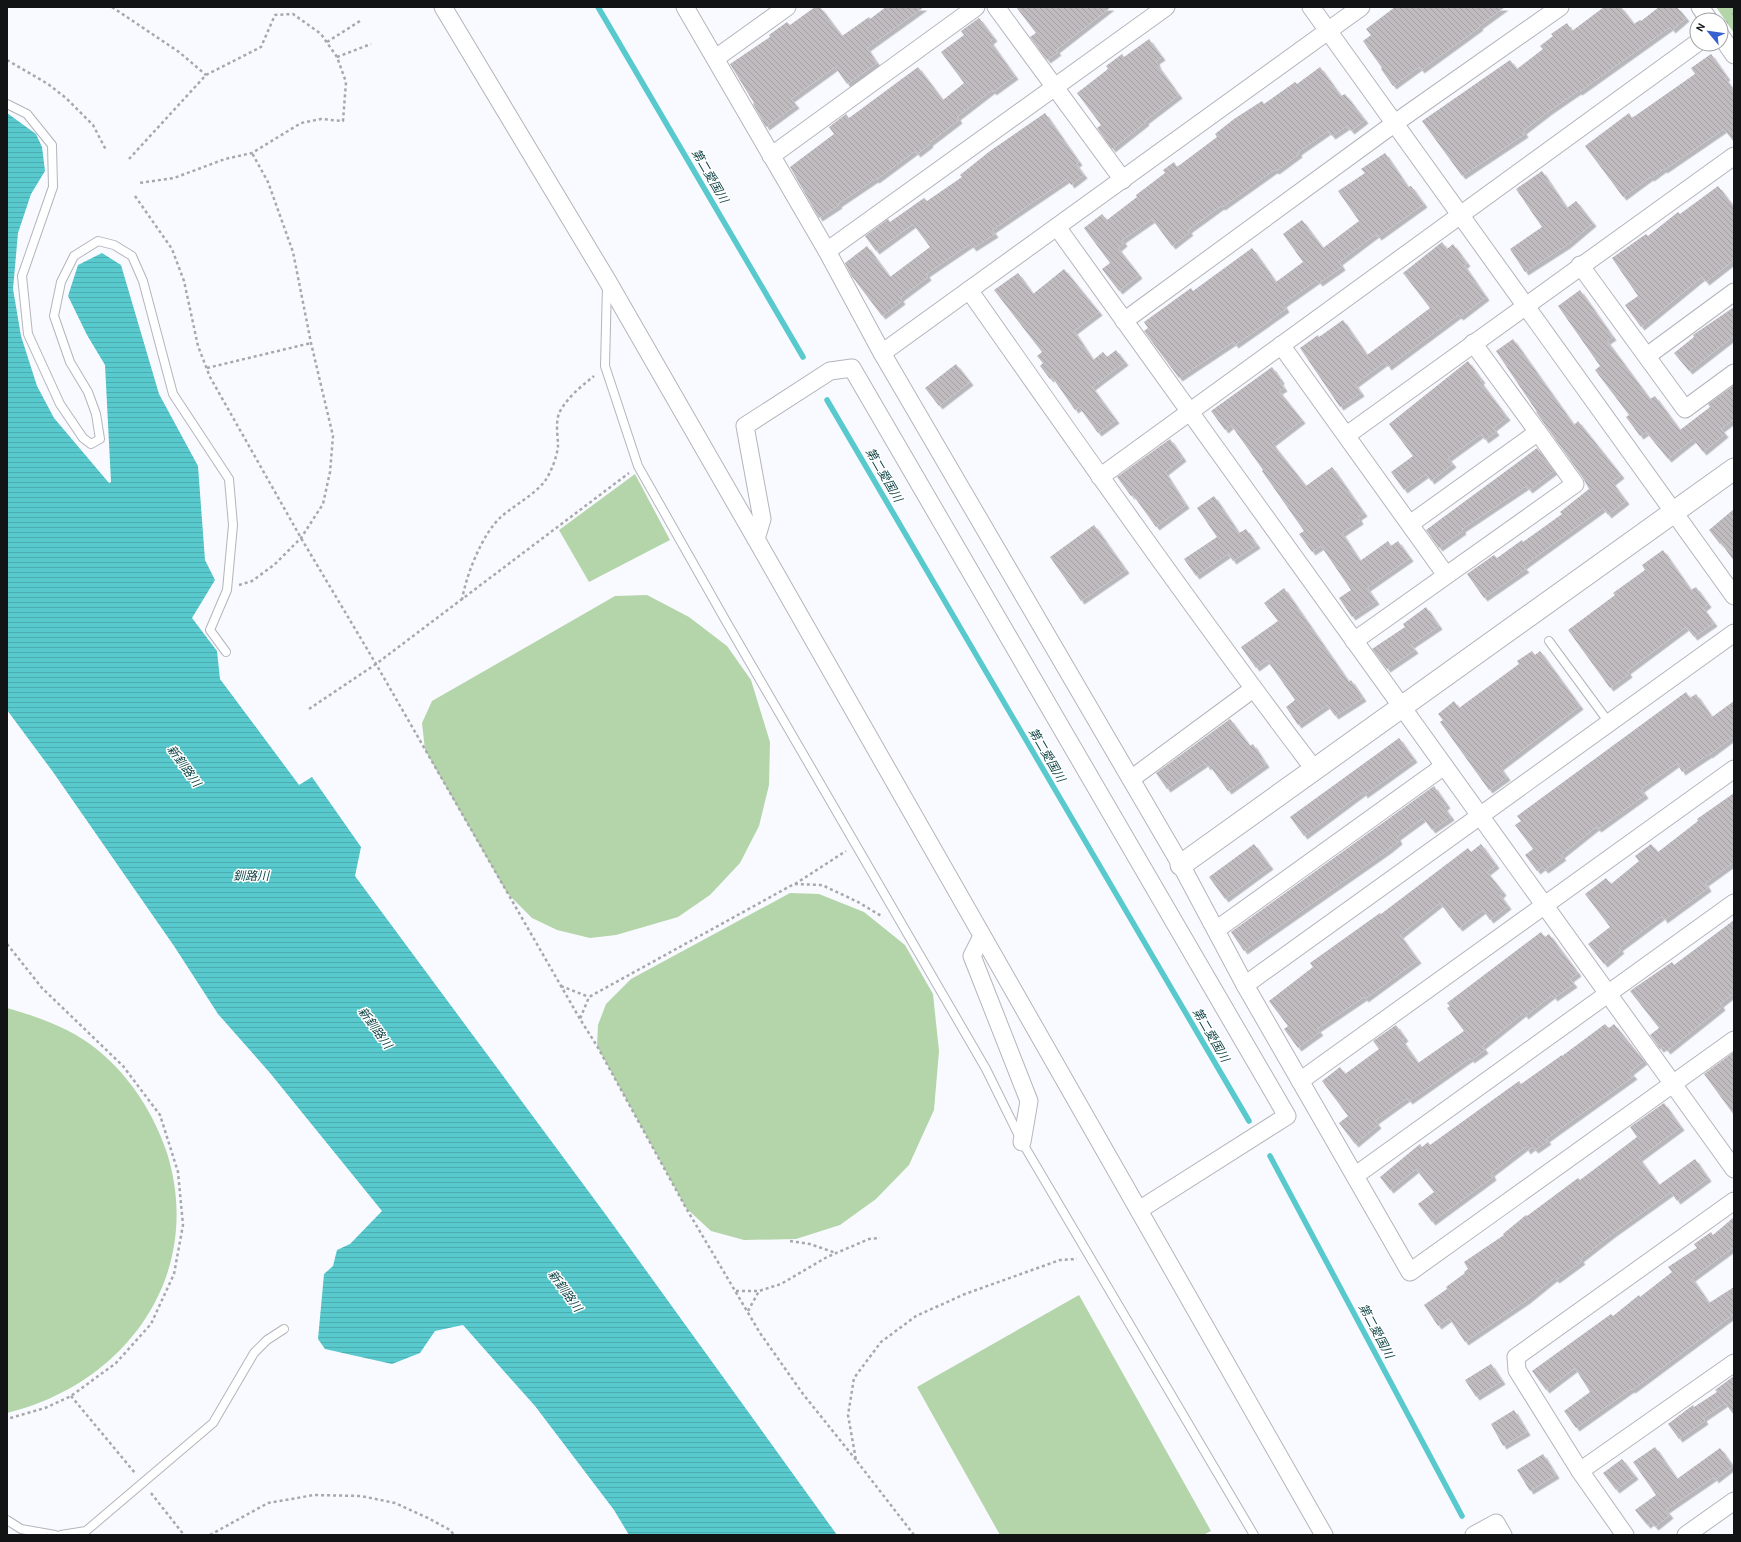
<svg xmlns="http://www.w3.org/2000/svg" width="1741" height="1542" font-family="Karla,'Noto Sans JP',sans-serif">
	<defs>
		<pattern id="forest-crowns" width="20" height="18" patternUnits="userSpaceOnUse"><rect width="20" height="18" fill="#b4d5a9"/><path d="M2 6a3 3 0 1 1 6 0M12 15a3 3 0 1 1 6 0" fill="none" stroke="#9ab691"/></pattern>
		<pattern id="water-rules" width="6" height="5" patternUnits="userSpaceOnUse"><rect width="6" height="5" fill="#58c9cd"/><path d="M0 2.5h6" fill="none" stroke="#4cacaf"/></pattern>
		<pattern id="building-back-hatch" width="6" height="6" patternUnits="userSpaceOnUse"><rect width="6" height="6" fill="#c0bbbf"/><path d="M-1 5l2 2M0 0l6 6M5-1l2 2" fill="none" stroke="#a4a0a3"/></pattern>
		<filter id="shadow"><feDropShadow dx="3.5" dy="3.5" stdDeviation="0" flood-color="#0004"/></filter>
	</defs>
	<rect width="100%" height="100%" fill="#f9faff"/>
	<path fill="url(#forest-crowns)" d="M1716,7H1734V33Z"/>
	<g fill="#b4d5a9">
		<path d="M635,474L670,540L589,582L559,530Z"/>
		<path d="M647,595L689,617L727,646L751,680L770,742L769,785L759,826L740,863L710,895L678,917L616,935L590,938L557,930L532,918L507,893L425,750L422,723L432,701L615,596Z"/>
		<path d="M790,893L819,894L864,912L905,945L933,994L939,1051L934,1110L909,1165L876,1199L840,1225L796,1239L744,1240L711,1231L686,1208L597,1046L598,1025L606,1004L631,979Z"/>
		<path d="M7,1008C39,1017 73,1029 99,1051C131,1078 154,1114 167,1153C205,1275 126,1384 7,1413Z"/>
		<path d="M1079,1295L1211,1531L1203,1535H1000L917,1387Z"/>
	</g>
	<path fill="url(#water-rules)" d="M7,113L36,134L42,147L45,171L31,194L18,233L13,289L21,336L37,386L54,418L109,483L111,482L105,365L87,335L68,296L78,265L102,253L121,265L159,394L198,466L205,560L215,580L192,618L217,651L220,679L299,785L312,777L361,847L355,876L606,1215L837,1535H629L614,1510L535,1406L463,1325L435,1331L420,1353L392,1364L325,1349L318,1339L324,1274L333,1266L337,1250L350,1244L382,1211L270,1073L218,1014L174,946L53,772L7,710Z"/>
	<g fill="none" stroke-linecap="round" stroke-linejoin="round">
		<g stroke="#58c9cd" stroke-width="5.5">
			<path d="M598,7L803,357"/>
			<path d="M827,400L1249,1121"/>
			<path d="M1270,1156L1462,1516"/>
		</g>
	</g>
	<g fill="url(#building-back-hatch)" filter="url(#shadow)">
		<path d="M815,7H820L842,36L869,17L870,19L886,7H924L867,48L877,63L847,84L835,67L791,99L796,105L766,127L753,104L754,103L730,64L770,37L769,35L787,22L790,25Z"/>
		<path d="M1016,7H1111L1056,50L1058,52L1047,60L1030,37L1036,33Z"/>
		<path d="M1395,7H1505L1479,26L1480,27L1421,70L1419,67L1393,86L1381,69L1382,68L1363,41L1371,35L1366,29Z"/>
		<path d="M1604,7H1621L1634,24L1640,20L1641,21L1659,7H1677L1686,18L1672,30L1670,27L1579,92L1578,91L1549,111L1523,131L1525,134L1462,176L1422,121L1510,60L1517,69L1543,49L1540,46L1553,36L1551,34L1567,23L1572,31Z"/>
		<path d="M979,18L994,38L990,41L1015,76L993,92L992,90L957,117L959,120L929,143L930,144L917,154L915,151L876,180L875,179L838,204L839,205L819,218L790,167L834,134L829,127L846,114L849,118L918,67L943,100L964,83L941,52L964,35L961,31Z"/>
		<path d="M1149,39L1162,57L1156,61L1158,66L1179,95L1145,121L1146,122L1112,149L1097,128L1101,125L1077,93L1108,69L1106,66L1122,54L1124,57Z"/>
		<path d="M1711,54L1727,77L1725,78L1734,91V142L1724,129L1664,170L1663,169L1651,178L1650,177L1623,197L1585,146L1629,113L1632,118L1695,74L1691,68Z"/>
		<path d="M1320,67L1341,96L1345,94L1365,120L1351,131L1347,126L1332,136L1328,131L1298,152L1299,154L1276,171L1274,170L1222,207L1221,206L1188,230L1190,232L1172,246L1152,219L1122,240L1124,243L1118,248L1139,275L1119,291L1102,269L1110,263L1084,228L1102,214L1107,220L1137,197L1136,195L1165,173L1163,170L1174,162L1177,167L1217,137L1215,134L1234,119L1262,101L1264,104L1295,82L1297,84Z"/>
		<path d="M1045,113L1079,162L1076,164L1084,175L1071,185L1067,179L992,230L995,234L973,248L970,244L926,274L928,277L900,298L902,301L882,316L851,275L845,263L867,246L890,277L930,247L913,224L876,251L865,236L888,219L890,222L924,198L927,201L962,177L960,175L990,151Z"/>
		<path d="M1385,153L1408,187L1411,186L1424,204L1378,237L1376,234L1339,262L1342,267L1319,283L1317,280L1283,304L1286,309L1235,345L1233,342L1179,378L1144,331L1148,328L1144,322L1191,288L1193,291L1252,248L1276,282L1303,262L1283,234L1302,220L1323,248L1359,221L1338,191L1365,173L1361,169Z"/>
		<path d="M1542,171L1567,208L1576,201L1593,223L1567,245L1525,272L1510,249L1542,227L1516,189Z"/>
		<path d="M1718,186L1734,207V260L1706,282L1702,277L1641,327L1625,305L1638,296L1612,258L1646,234L1648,236L1678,212L1680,214Z"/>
		<path d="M1442,242L1447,249L1453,244L1467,263L1464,265L1486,297L1460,317L1458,315L1388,367L1385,362L1355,384L1361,393L1340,407L1300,348L1318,335L1319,337L1343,320L1367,355L1398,332L1430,308L1403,273Z"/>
		<path d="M1064,269L1099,312L1074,331L1093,360L1103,352L1107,357L1116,350L1125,362L1092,387L1116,420L1098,433L1079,407L1075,410L1052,377L1050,379L1040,366L1043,363L1037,356L1042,352L994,290L1018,273L1033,294Z"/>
		<path d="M1580,290L1613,337L1607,341L1650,399L1655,396L1680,430L1710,407L1708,404L1734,385V419L1721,429L1725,434L1703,452L1693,439L1668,459L1646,432L1640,436L1626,417L1629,415L1595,370L1600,366L1558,306Z"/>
		<path d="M1734,307V336L1689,371L1674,353L1694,337L1693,335Z"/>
		<path d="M1513,339L1574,425L1578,421L1621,475L1612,482L1626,501L1608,515L1603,508L1523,566L1526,569L1484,598L1467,574L1494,555L1497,558L1522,540L1523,542L1562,514L1560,512L1589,489L1583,478L1536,412H1537L1496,351Z"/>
		<path d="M1468,361L1482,380L1480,381L1507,417L1493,428L1496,432L1485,440L1481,434L1448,458L1453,464L1431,481L1426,474L1404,490L1391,472L1413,456L1389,424Z"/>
		<path d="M956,364L970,382L939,406L925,388Z"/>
		<path d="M1272,367L1281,380L1280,382L1284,388L1279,391L1302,420L1272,443L1306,486L1332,467L1364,513L1358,517L1360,521L1342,533L1360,561L1388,541L1391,546L1398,541L1410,558L1367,588L1376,601L1352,617L1339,598L1351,590L1321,546L1312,552L1299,534L1304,531L1262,471L1263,470L1231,425L1225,430L1211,411Z"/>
		<path d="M1170,439L1183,458L1165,472L1186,505L1156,527L1133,495L1131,496L1117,477Z"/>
		<path d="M1537,448L1554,471L1529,490L1526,486L1462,529L1463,531L1439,548L1426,530Z"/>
		<path d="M1214,496L1239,533L1246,529L1257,545L1233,561L1228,554L1196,576L1184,559L1217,537L1197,508Z"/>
		<path d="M1734,509V561L1721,543L1720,544L1709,530Z"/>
		<path d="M1094,525L1126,570L1081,601L1050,557Z"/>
		<path d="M1663,550L1691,590L1696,587L1708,604L1703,608L1714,623L1694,637L1686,627L1627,671L1629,674L1610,688L1568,630L1615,595L1613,593L1645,570L1642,565Z"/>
		<path d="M1284,588L1349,682L1351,680L1363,698L1335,716L1327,705L1298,725L1286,707L1295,700L1267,660L1256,668L1241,647L1278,621L1264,603Z"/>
		<path d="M1426,607L1439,626L1411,645L1415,650L1387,669L1372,649L1405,627L1403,624Z"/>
		<path d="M1532,651L1535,655L1540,651L1580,706L1500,767L1507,777L1489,790L1440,722L1443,720L1438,714L1454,701L1459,708L1519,664L1517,661Z"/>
		<path d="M1686,692L1690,698L1696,694L1712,717L1734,701V736L1709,755V754L1682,772L1677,763L1641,789L1645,795L1598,829L1596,827L1561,855L1563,857L1545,870L1542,867L1537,871L1525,855L1533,849L1515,825L1521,821L1517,816Z"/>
		<path d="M1230,719L1250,746L1253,744L1266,764L1228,791L1209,765L1207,767L1205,763L1167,789L1156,773Z"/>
		<path d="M1399,738L1414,759L1364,795L1363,792L1304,836L1290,817Z"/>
		<path d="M1434,786L1447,805L1444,807L1451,817L1432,830L1423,818L1397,837L1399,841L1388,850L1244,951L1231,932Z"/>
		<path d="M1734,793V862L1705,883L1708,888L1664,920L1662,916L1619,948L1621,950L1604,964L1588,944L1610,927L1585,894L1606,878L1611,884L1639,861L1635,856L1651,844L1658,852L1698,821L1697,819Z"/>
		<path d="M1254,844L1270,866L1225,899L1209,877Z"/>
		<path d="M1481,844L1496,865L1487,872L1503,892L1500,895L1508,906L1490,920L1483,910L1459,928L1440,903L1400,935L1418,960L1365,999L1364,997L1317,1029L1320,1032L1298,1048L1284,1029L1288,1026L1269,1001L1313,967L1310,963L1380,913L1381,914L1468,848L1471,852Z"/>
		<path d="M1734,920V993L1720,1004L1722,1007L1667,1051L1664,1047L1660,1049L1650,1035L1659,1028L1630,991L1672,962L1674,965Z"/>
		<path d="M1541,932L1545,937L1549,934L1578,973L1570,979L1574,984L1554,998L1552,995L1525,1016L1523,1013L1482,1046L1485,1050L1471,1060L1470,1058L1409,1101L1407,1098L1375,1121L1378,1125L1355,1144L1339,1123L1348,1116L1322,1081L1340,1067L1345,1074L1379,1049L1373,1041L1396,1025L1405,1038L1402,1040L1418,1063L1464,1031L1447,1008L1450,1006L1447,1003Z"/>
		<path d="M1605,1024L1609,1028L1614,1024L1644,1061L1630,1072L1634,1076L1546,1139L1548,1141L1535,1150L1532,1147L1527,1151L1525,1147L1491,1173L1493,1177L1432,1222L1418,1204L1434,1192L1416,1169L1390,1190L1380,1177L1420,1144L1422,1147L1428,1142L1430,1145L1519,1081L1521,1084L1562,1055V1056Z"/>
		<path d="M1734,1052V1115L1704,1074Z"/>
		<path d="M1664,1103L1681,1127L1639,1158L1659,1185L1695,1159L1708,1178L1677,1201L1671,1192L1612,1234L1580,1259L1582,1261L1556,1280L1554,1278L1527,1300L1465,1342L1449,1318L1438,1326L1424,1305L1447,1289L1446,1287L1465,1273L1464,1272L1468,1269L1464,1262L1504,1235L1503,1234L1526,1215L1527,1216L1578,1178L1580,1180L1637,1137L1630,1127Z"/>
		<path d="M1734,1217V1247L1692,1278L1709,1303L1734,1287V1314L1632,1390L1631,1389L1576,1428L1564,1411L1590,1392L1575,1368L1546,1390L1532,1371L1611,1314L1613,1316L1639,1295L1640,1297L1672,1272L1668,1267L1697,1248L1694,1244L1711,1232L1713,1235Z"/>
		<path d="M1491,1364L1502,1381L1476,1397L1465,1380Z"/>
		<path d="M1734,1376V1415L1725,1403L1703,1418L1705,1421L1679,1439L1668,1424L1693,1405L1694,1407L1717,1392L1715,1390Z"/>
		<path d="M1514,1410L1527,1432L1503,1446L1491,1424Z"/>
		<path d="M1655,1447L1677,1479L1720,1448L1733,1466L1715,1480L1714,1477L1666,1510L1670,1515L1655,1527L1651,1522L1647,1525L1635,1510L1656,1495L1633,1462Z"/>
		<path d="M1543,1454L1556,1475L1530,1491L1517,1470Z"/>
		<path d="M1622,1459L1635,1476L1616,1490L1603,1473Z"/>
	</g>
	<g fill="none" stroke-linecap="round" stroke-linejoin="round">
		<g stroke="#b4b5bb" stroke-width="10">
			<g id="service">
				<path d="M7,104L27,114L52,145L53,187L22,276L28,334L60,404L83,438L91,444L100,439L96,414L88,392L70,362L54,316L61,282L74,256L98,241L114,245L132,256L143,281L173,394L229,479L233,525L227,590L210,630L226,652"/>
				<path d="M607,285L605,366L638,466L727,623L986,1069L1022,1142L1254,1535"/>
				<path d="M1549,641L1610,724"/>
				<path d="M7,1520L21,1529L55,1535"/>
				<path d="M61,1535L86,1531L213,1423L254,1353L267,1340L284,1329"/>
			</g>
		</g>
		<g stroke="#b4b5bb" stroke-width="19">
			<g id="minor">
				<path d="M443,7L607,280L756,539L1324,1535"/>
				<path d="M685,7L827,251L882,353L1181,865L1245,985L1410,1272L1734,1040"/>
				<path d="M996,7L1123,180"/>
				<path d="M1311,7L1734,596"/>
				<path d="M1700,7L1709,20"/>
				<path d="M1721,36L1734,55"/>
				<path d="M716,58L787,7"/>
				<path d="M771,156L976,7"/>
				<path d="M1057,227L1734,1169"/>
				<path d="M827,251L1166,7"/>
				<path d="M1580,265L1685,409L1734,373"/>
				<path d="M969,290C1082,451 1195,612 1314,769"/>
				<path d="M1124,321L1395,123L1560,7"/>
				<path d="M1473,343L1538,432"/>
				<path d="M1281,345L1446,575"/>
				<path d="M882,353L1361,7"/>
				<path d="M1647,356L1734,292"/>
				<path d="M1347,435L1734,156"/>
				<path d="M1100,477L1697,43"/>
				<path d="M756,539L762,519L745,426L830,371L852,368L1287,1116L1139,1210"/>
				<path d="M1354,641L1575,484L1538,432L1410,524"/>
				<path d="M1131,779L1253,689"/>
				<path d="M1216,930L1444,766"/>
				<path d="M982,936L972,956L1029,1101L1022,1142"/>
				<path d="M1245,985L1734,633"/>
				<path d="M1300,1081L1734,769"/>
				<path d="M1356,1175L1734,903"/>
				<path d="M1580,1471L1517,1370L1516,1357L1734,1201"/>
				<path d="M1474,1535L1496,1523L1503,1535"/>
				<path d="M1625,1535L1580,1471L1734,1363"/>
				<path d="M1686,1535L1734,1501"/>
			</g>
		</g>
		<g stroke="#b4b5bb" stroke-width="23">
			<path id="tertiary" d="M1181,865L1734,469"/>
		</g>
		<g stroke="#a7a8ac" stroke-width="2.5" stroke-dasharray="3 3" stroke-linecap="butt">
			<path d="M112,7L179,52L206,75"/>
			<path d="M327,42L360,21"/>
			<path d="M337,57L371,44"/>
			<path d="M7,60L48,84L66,98L93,125L106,150"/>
			<path d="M129,159L206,75L261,47L275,15L293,14L321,34L337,57L346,82L343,121L321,119L301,123L252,153L225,159L174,178L139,183"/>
			<path d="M135,196L172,249L184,281L198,346L210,377L301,538L376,664L580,1019"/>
			<path d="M207,368L311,343"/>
			<path d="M239,585L252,581L274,565L301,538L323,504L330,472L333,436L311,343L293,252L268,182L252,153"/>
			<path d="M462,600C466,575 483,532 502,516C516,504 534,495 545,481C551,472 557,457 558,446C558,434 554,419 562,408C570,395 583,385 594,376"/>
			<path d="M309,709L376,664L629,473"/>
			<path d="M795,884L846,851"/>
			<path d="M7,944L42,988L123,1066L160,1115L178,1172L183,1225L174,1274L151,1324L116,1363L71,1396L45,1408L7,1419"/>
			<path d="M561,986L589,997"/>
			<path d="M790,1241L810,1244L836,1253"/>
			<path d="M736,1291H759L781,1284L827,1257L869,1239L880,1238"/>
			<path d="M748,1311L759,1291"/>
			<path d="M71,1396L135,1473"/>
			<path d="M856,1460L803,1394L760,1333L686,1208L597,1046L580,1019L589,997L794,884L822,885L858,902L883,917"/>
			<path d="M151,1493L184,1535"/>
			<path d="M210,1535L268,1503L314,1495L361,1496L395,1503L428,1518L450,1530L454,1535"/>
			<path d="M914,1535L856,1460L848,1415L854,1378L881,1342L916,1316L965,1294L1060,1260L1077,1259"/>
		</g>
		<use href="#service" stroke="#fff" stroke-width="8"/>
		<use href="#minor" stroke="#fff" stroke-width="17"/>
		<use href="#tertiary" stroke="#fff" stroke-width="21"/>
	</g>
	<g text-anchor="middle" stroke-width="3" stroke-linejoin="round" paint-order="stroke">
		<g font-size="12" font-style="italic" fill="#144749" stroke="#fff">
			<text transform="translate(710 176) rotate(60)" y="4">第二愛国川</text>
			<text transform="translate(884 475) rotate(60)" y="4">第二愛国川</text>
			<text transform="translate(1047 755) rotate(60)" y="4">第二愛国川</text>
			<text transform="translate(184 766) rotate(54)" y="4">新釧路川</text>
			<text x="251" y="880">釧路川</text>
			<text transform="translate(375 1028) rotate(54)" y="4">新釧路川</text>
			<text transform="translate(1211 1035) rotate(60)" y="4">第二愛国川</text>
			<text transform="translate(565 1291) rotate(54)" y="4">新釧路川</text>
			<text transform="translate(1376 1331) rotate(62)" y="4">第二愛国川</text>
		</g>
	</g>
	<rect width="1741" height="1542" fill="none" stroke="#121315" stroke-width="16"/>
	<g transform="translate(1709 32) rotate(299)"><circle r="19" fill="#ffffff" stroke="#a0a1a1"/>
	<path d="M0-3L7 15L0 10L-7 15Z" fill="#3760d1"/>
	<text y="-6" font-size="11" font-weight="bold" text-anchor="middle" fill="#121315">N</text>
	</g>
</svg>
